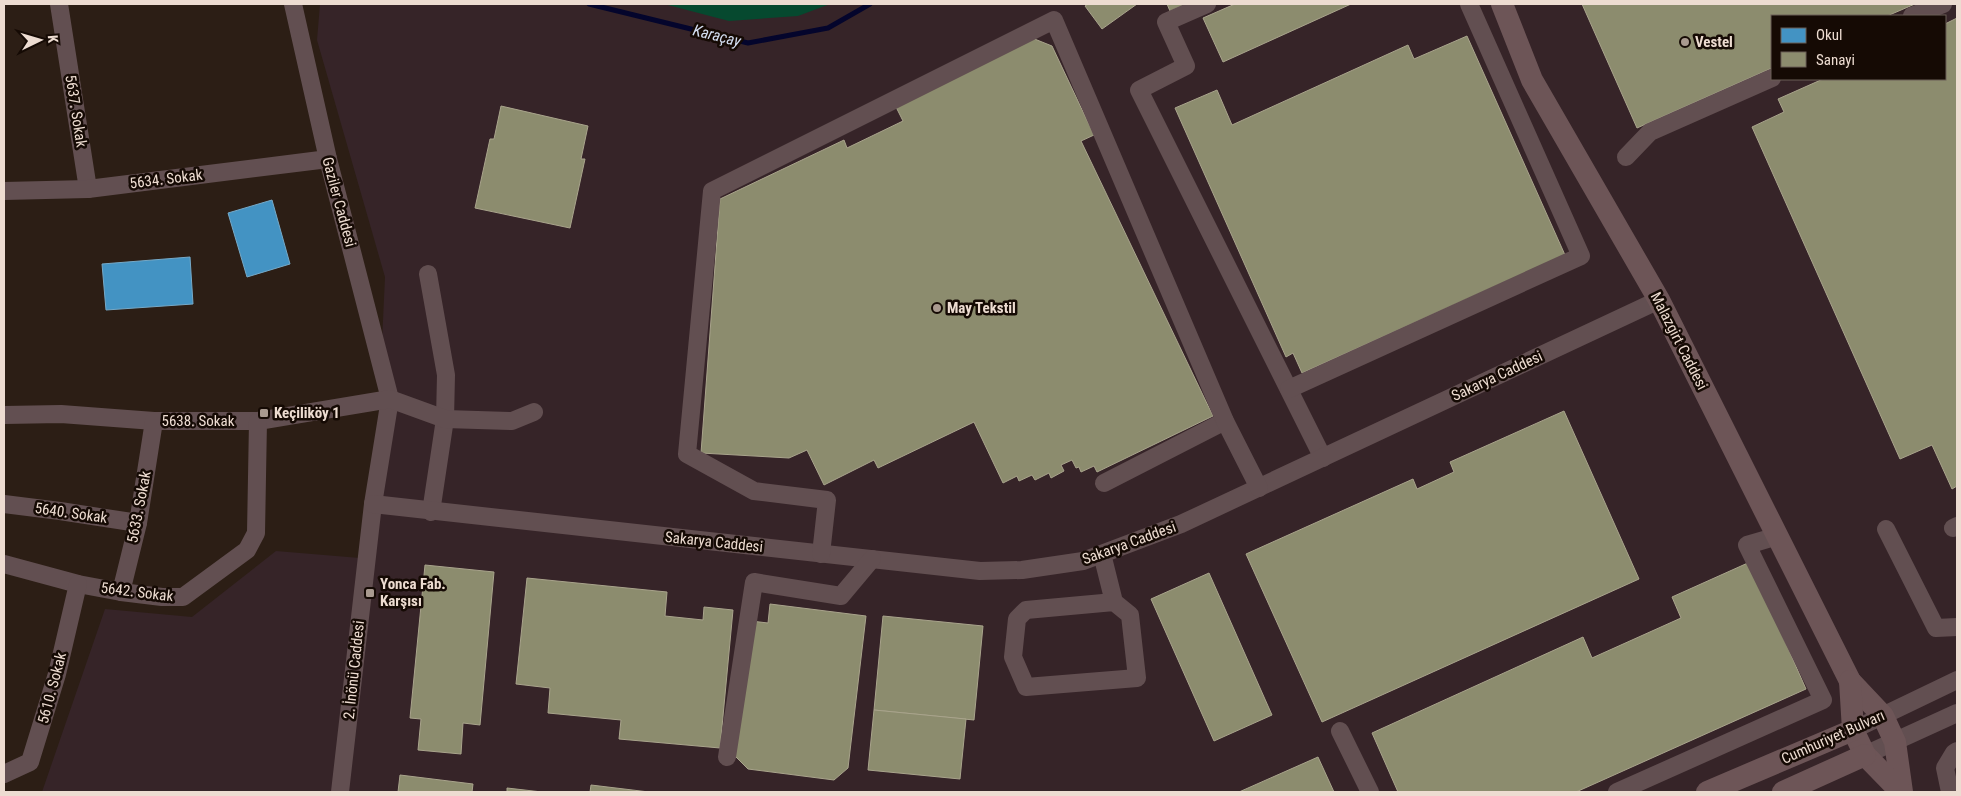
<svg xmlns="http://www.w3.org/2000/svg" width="1961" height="796" font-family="'Roboto Condensed',sans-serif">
	<rect width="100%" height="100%" fill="#2c1e15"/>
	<path fill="#362428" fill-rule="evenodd" d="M320,4H1957V792H42L105,609L192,617L276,551L372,559L385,277L317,40ZM1772,16H1945V79H1772Z"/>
	<path fill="#06492f" d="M664,4H830L798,16L729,21Z"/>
	<g fill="#4393c3" stroke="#76a9c7">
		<path d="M272,200L290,264L247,277L228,213Z"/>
		<path d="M190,257L193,304L106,310L102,264Z"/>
	</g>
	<g fill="#8c8c6e" stroke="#a9a48c">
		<path d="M1088,4H1137L1102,29L1085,6Z"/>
		<path d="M1167,4H1186L1170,11Z"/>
		<path d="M1235,4H1351L1223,62L1203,18Z"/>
		<path d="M1582,4H1915L1887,16H1772V68L1637,128Z"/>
		<path d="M1957,18V486L1952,489L1932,445L1900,459L1752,127L1784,112L1778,99L1823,79H1945V24Z"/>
		<path d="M1467,36L1565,255L1302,373L1293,353L1286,357L1175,108L1217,90L1232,125L1408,45L1414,59Z"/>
		<path d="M1032,38L1052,46L1094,135L1081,141L1213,416L1097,472L1094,466L1081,472L1079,467L1076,468L1072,460L1061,465L1064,471L1051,478L1049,473L1035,480L1032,475L1019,481L1017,476L1003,483L974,422L878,468L874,460L824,485L807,450L789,458L701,453L720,199L844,140L847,148L903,121L895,105Z"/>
		<path d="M501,106L588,126L581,159H585L570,228L475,208L490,139H494Z"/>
		<path d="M1564,411L1639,579L1322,722L1246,554L1413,479L1417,489L1454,472L1450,462Z"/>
		<path d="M1750,562L1806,689L1576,792H1398L1372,733L1583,637L1592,658L1681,618L1672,597Z"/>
		<path d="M425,565L494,572L480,725L463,723L461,754L418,750L421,719L410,718Z"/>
		<path d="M1209,573L1272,715L1214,741L1151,599Z"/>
		<path d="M527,578L667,592L665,616L703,620L704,607L733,610L720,748L619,739L621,720L548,713L550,688L516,684Z"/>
		<path d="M770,604L866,616L848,768L834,780L748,769L735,756L751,621L768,623Z"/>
		<path d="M883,616L983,626L974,720L874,710Z"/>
		<path d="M874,710L966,719L960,779L868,770Z"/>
		<path d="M1318,757L1334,792H1239Z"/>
		<path d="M400,775L473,784L472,792H398Z"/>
		<path d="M591,785L649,792H590Z"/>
		<path d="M507,788L542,792H507Z"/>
	</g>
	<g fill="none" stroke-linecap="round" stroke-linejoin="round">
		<path stroke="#04052c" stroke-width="5" d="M589,4L748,43L828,28L870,4"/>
		<g stroke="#624f51" stroke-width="18">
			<path d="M59,4L88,189"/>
			<path d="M293,4L328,159L390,399L373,504L340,792"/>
			<path d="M1207,4L1166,22L1186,66L1139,90L1323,458"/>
			<path d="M1912,16L1943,4"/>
			<path d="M1626,157L1650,132L1772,78"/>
			<path d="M4,191L88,189L328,159"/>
			<path d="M428,274L446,375L445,419L431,512"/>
			<path d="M1289,389L1581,256L1469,4"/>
			<path d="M4,415L61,414L154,421H258L390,399L445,419L512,421L534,412"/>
			<path d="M1104,483L1225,421"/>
			<path d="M4,504L60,511L138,523"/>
			<path d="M373,504L980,571L1022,570L1083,561L1181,524L1659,300"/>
			<path d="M1953,528L1957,526"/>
			<path d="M1886,529L1936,628L1957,627"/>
			<path d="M821,554L827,500L754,491L687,454L712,191L1054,20L1225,421L1259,488"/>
			<path d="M1102,554L1114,602L1130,615L1137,678L1026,687L1013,657L1017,619L1026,610L1114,602"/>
			<path d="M4,564L78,584L121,592L162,597H183L247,550L256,533L258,421"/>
			<path d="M121,592L138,523L154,421"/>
			<path d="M1853,730L1957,680"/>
			<path d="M1340,731L1370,792"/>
			<path d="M1865,755L1957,713"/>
			<path d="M727,757L754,582L841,596L872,559"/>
			<path d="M4,774L30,762L57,674L78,584"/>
			<path d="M1617,792L1823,700L1747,545L1778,536"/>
			<path d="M1950,792L1945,768L1954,753L1957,751"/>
		</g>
		<g stroke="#6d5557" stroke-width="22">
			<path d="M1502,4L1532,80L1659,300L1850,681L1883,716L1895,742L1902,792"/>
			<path d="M1850,681L1853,730L1865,755L1901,792"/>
			<path d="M1707,792L1853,730"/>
			<path d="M1783,792L1865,755"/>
		</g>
	</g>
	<g fill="#a99a8f" stroke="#150a04" stroke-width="2">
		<circle cx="1685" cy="42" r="5"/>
		<circle cx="937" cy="308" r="5"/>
		<rect x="259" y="408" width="10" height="10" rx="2.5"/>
		<rect x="365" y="588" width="10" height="10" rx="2.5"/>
	</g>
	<g text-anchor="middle" stroke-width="5" stroke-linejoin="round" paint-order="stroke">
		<g font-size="15" font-weight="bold" fill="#eddcd1" stroke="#150a04" text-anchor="start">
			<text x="1695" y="47">Vestel</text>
			<text x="947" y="313">May Tekstil</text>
			<text x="274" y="418">Keçiliköy 1</text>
			<text x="380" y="589">Yonca Fab.<tspan x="380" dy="17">Karşısı</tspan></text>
		</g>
		<g font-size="15" fill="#eddcd1" stroke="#150a04">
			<text transform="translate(76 111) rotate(81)" y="5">5637. Sokak</text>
			<text transform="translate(166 179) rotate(-7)" y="5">5634. Sokak</text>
			<text transform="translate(339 202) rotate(75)" y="5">Gaziler Caddesi</text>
			<text transform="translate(1679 341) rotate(63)" y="5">Malazgirt Caddesi</text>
			<text transform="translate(1497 376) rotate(-25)" y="5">Sakarya Caddesi</text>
			<text x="198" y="426">5638. Sokak</text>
			<text transform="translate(139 507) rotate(-79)" y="5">5633. Sokak</text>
			<text transform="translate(71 513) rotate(8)" y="5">5640. Sokak</text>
			<text transform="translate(714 542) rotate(6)" y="5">Sakarya Caddesi</text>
			<text transform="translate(1129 543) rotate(-20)" y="5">Sakarya Caddesi</text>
			<text transform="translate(137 592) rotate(7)" y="5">5642. Sokak</text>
			<text transform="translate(354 670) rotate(-84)" y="5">2. İnönü Caddesi</text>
			<text transform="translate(52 688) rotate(-75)" y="5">5610. Sokak</text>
			<text transform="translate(1833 737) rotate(-24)" y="5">Cumhuriyet Bulvarı</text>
		</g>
		<g font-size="16" font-style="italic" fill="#d3ddf0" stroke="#150a04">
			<text transform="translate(717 35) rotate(14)" y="6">Karaçay</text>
		</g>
	</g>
	<rect width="1961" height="796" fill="none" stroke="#eddcd1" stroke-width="10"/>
	<rect x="1771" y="15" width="175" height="65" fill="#150a04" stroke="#6b5e56"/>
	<rect x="1781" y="28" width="25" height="15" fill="#4393c3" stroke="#6b5e56"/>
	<text x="1816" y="40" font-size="15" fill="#eddcd1">Okul</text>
	<rect x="1781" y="52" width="25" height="15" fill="#8c8c6e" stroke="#6b5e56"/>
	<text x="1816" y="65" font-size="15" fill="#eddcd1">Sanayi</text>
	<g transform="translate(40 40) rotate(85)" stroke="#150a04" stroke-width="4" paint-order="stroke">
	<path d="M0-4L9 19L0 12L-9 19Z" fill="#eddcd1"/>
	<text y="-8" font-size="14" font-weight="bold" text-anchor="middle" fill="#eddcd1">K</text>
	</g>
</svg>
